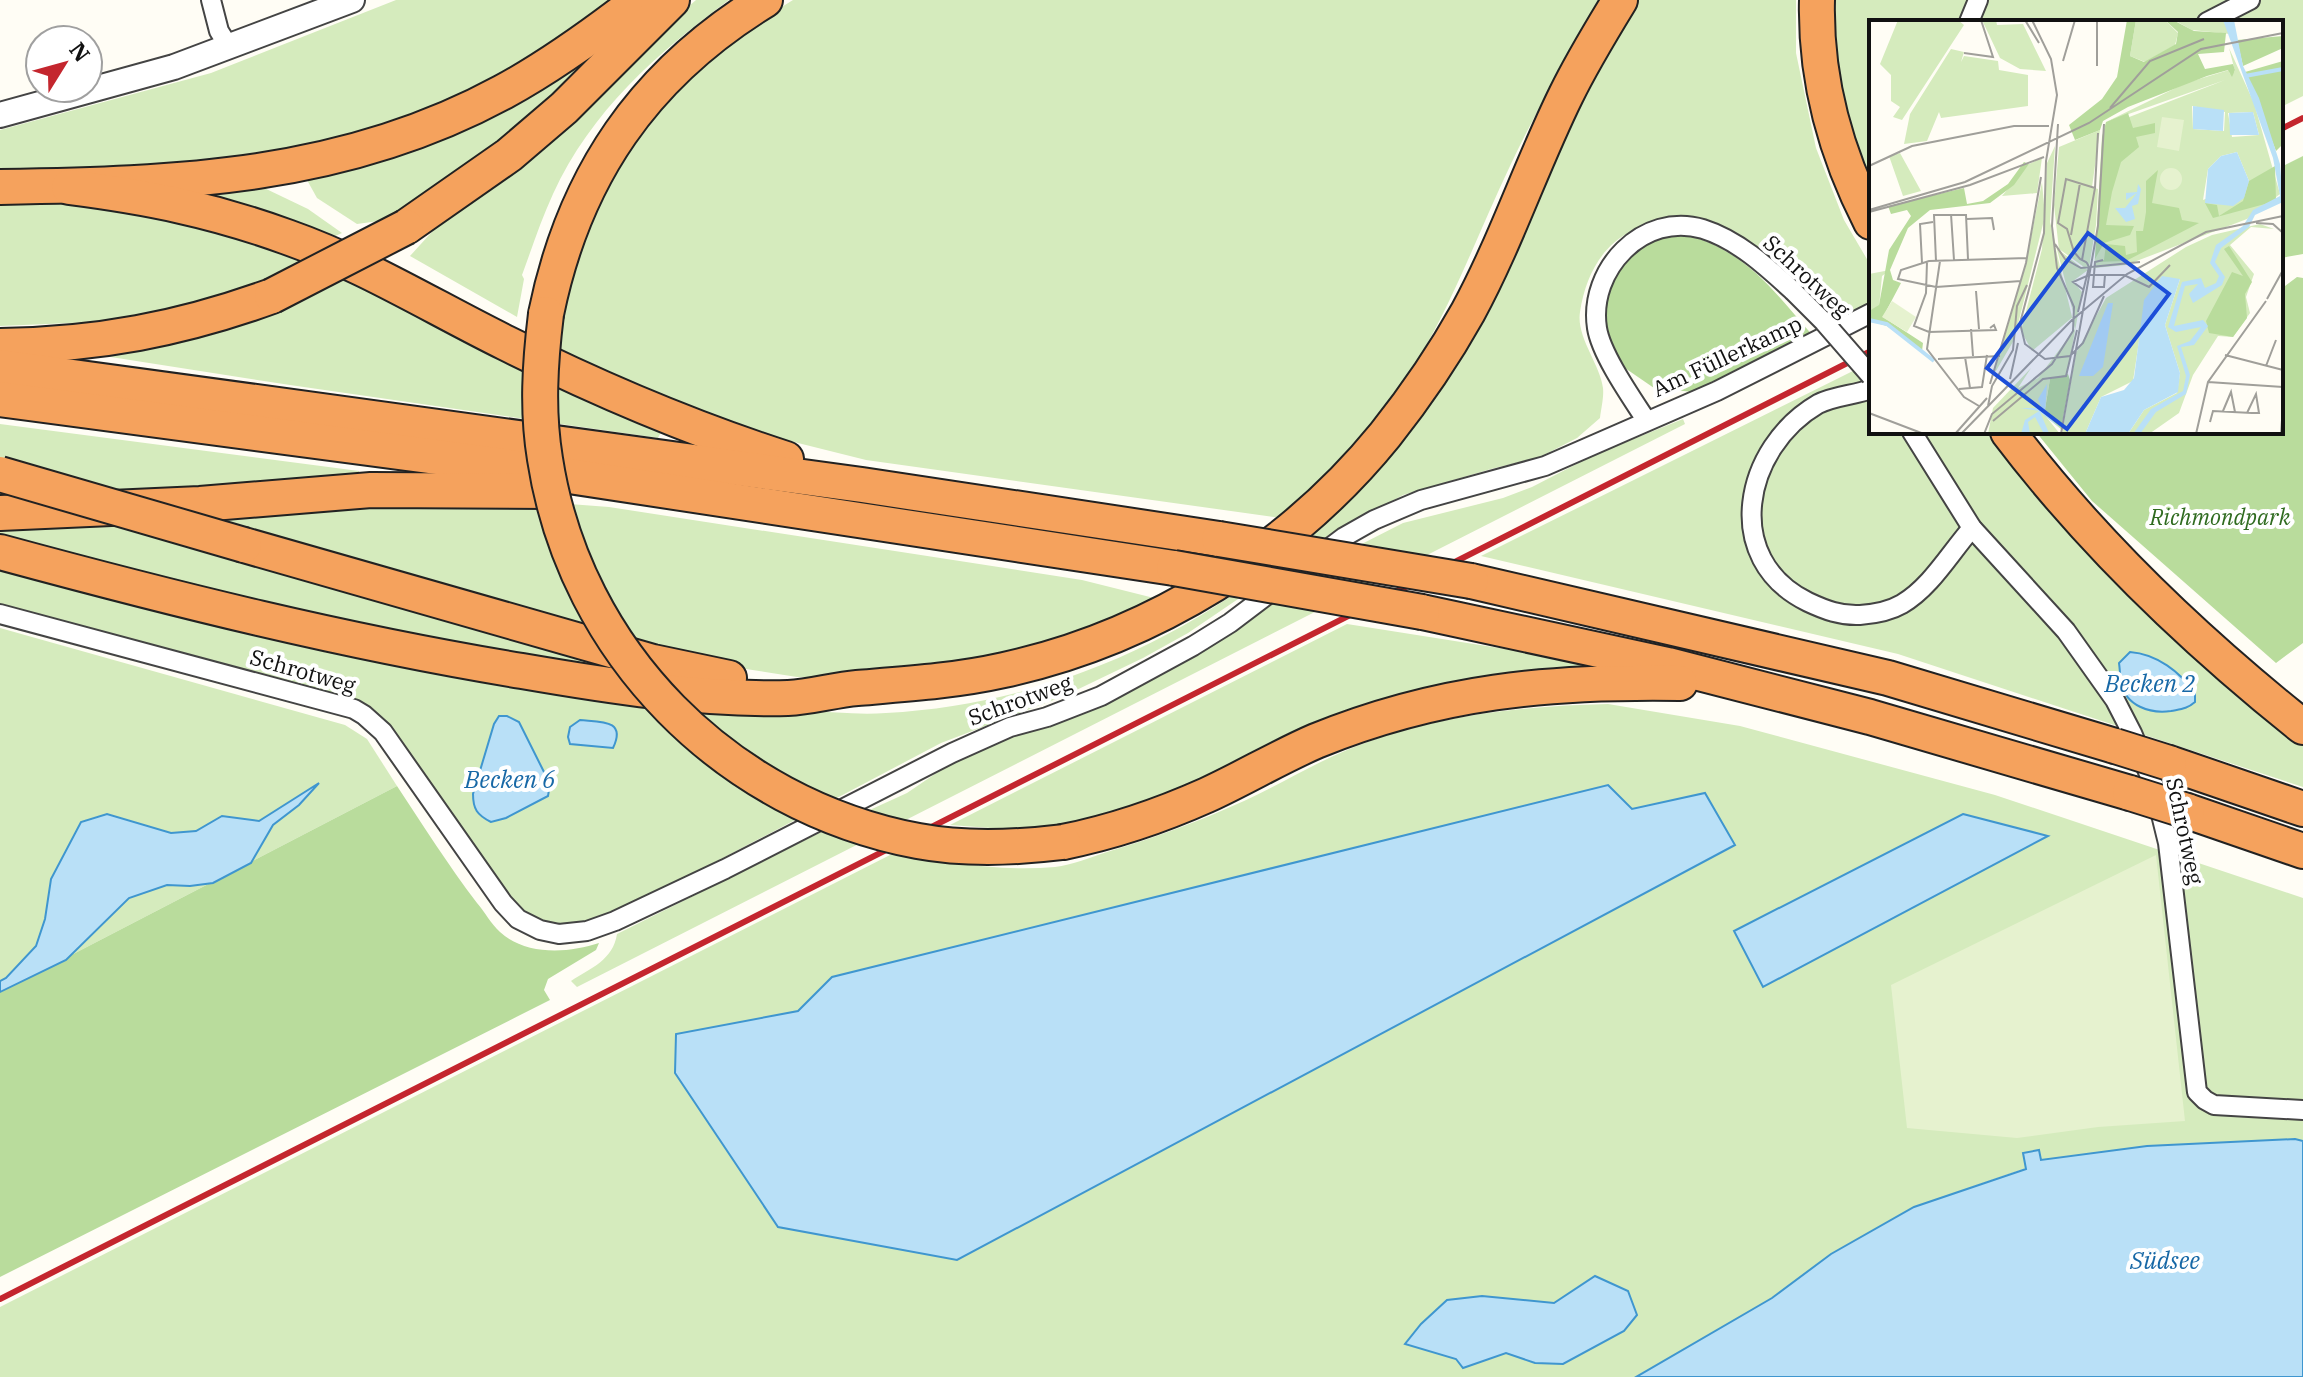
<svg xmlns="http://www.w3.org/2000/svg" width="2303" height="1377" font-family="'IBM Plex Serif',serif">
	<rect width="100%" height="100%" fill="#fffdf5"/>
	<g fill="#d5ebbd" fill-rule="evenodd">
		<path d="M396,0H619L517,69L440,112L252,163L67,171L0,170V130L211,73Z"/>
		<path d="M696,0H729C657,53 591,111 553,194C541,220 532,248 522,275L524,279L517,317L410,256L440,223Z"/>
		<path d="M793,0H1599C1568,54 1537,109 1510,166C1475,239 1449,315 1403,383C1369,434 1325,476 1281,518L866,460L750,431L557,353L563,265L612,163L685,76L751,26Z"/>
		<path d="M1634,0H1796V53L1816,148L1844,220L1871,266V306L1845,321C1809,287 1733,214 1682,216C1663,217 1647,223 1630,232C1600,247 1585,279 1580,312C1576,337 1600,364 1603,388C1604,397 1601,409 1600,418L1577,438L1540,457L1491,469L1403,495L1338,531L1188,633L1143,658L1064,696L941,743L611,917C572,934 555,934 520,911L367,707L352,698L0,604V561L807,711C833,712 860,715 886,713C1063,704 1230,622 1352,494Z"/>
		<path d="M1825,0H2303V96L2281,107V22H1871V198L1833,97Z"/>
		<path d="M580,58L585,62L523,124L466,168L386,220L357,224L317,198L307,180L311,173Z"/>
		<path d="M260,186L308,209L342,233L322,242L191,193Z"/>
		<path d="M51,197L161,213L313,260L206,302L118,321L0,326V200Z"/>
		<path d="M346,279L645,421L661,432L658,438L290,385L98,355L250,322Z"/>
		<path d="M1871,362V432H1986L2039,498L2094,555L2303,743V787L1898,654L1481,556Z"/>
		<path d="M1683,419L1685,424L577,987L571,981C591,968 613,960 617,934L815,835L907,793L957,759L1015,735L1073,716L1186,661L1348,551L1403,523L1503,498L1532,487L1594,455Z"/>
		<path d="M0,424L359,471V481L0,504Z"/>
		<path d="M530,501L609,507L1082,580L1158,599L1048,646L861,678L797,677L733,667L218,552L604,666L607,674L466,652L0,542V523L285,504Z"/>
		<path d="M1347,624L1620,667L1220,780L1058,833L950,825Z"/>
		<path d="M0,628L345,725L367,739L397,786L0,992Z"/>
		<path d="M1608,704L1740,726L1995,795L2303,898V1141L2076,1155L2041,1160L2023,1153L2026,1168L1914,1207L1831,1254L1772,1298L1636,1377H0V1307L892,854C946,862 1001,872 1055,867C1072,865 1091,857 1107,852C1154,838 1200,821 1244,801C1279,785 1311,765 1347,750C1429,716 1519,706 1608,704ZM1607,785L1632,809L1705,793L675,1073L676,1034L798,1011L832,977ZM2047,836L1763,987L1734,931V930Z"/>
	</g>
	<g fill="#b9dc9c">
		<path d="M2303,156V254L2281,258V167Z"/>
		<path d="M1675,232C1744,247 1770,287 1814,337L1693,392L1654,388L1622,366L1604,325V293L1620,263L1641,245Z"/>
		<path d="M2297,277L2303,278V643L2276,663L2092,501L2036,432H2281V289Z"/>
		<path d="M397,786C423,825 448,865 477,903C485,912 491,924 500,932C526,956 569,953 599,943L596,950L548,979L544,990L550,1000L0,1277V992Z"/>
	</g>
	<path fill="#e6f2cf" d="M2156,855L2185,1121L2098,1127L2017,1138L1907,1128L1891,985Z"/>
	<g fill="#b9e0f7" stroke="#3f96cf" stroke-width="2">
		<path d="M2130,652C2157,654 2180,672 2195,693V702C2187,709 2181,709 2171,711C2150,714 2126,706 2121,683C2120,676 2120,670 2119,663Z"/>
		<path d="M499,716H507L519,722L550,784L548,796L506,818L491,822C477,815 473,809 473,794L494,724Z"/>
		<path d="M580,720C600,722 627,719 613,748L570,744L568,737L570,727Z"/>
		<path d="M319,783L299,805L273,825L251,863L213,883L190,886L167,885L129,898L66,960L0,992V981L6,978L36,946L45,919L51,879L81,822L107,814L171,833L196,831L222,816L259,821Z"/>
		<path d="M1608,785L1632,809L1705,793L1735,845L957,1260L778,1227L675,1073L676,1034L798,1011L832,977Z"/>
		<path d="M1963,814L2048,836L1763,987L1734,931Z"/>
		<path d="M2295,1139L2303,1141V1377H1636L1772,1298L1831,1254L1914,1207L2026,1169L2023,1153L2039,1150L2041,1160L2147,1146Z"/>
		<path d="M1595,1276L1628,1291L1637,1315L1624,1331L1563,1364L1535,1363L1506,1353L1463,1368L1456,1359L1405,1344L1421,1324L1447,1300L1482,1296L1554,1303Z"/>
	</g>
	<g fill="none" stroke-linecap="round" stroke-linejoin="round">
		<g stroke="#444" stroke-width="22">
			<g id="minor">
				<path d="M211,0L219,31L229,47"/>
				<path d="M1969,22L1978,0"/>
				<path d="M2207,22L2250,0"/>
				<path d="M1871,389C1855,395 1833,396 1818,404C1744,447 1720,559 1808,602C1825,610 1841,616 1860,615C1874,614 1890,611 1902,604C1931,587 1950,553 1972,528"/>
				<path d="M1646,420C1631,397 1601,354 1597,328C1588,270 1643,211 1703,229C1738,240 1767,267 1793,291"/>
				<path d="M1912,432L1972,528L2066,631L2115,700L2132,733L2154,786L2168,843L2197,1092L2205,1100L2214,1105L2303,1110"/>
				<path d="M0,614L354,709L364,715L383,732L503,903L518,919L540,930L559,934L587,931L615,921L725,869L952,753L1010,727L1047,717L1101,696L1193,646L1230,623L1344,537L1374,520L1421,500L1545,466L1717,391L1871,313"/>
			</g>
		</g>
		<g stroke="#444" stroke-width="28">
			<path id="tertiary" d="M0,115L174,67L352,0"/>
		</g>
		<g stroke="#222" stroke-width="38">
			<g id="motorway">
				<path d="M1817,0C1815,79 1835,152 1871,222"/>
				<path d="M0,187C177,184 343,179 503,92C551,66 595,34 639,0"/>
				<path d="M69,187C147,197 213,210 287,237C364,264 433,307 506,343C596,388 690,428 786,459"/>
				<path d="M406,227L509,155L564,108L672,0"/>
				<path d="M546,314C574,176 644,74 765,0"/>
				<path d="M0,346C97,345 181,329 272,296"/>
				<path d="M0,367L862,485L1219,539"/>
				<path d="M0,399L497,465L1174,568"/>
				<path d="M2008,432C2092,543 2194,640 2303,727"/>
				<path d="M0,513L200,504L371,490L550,491"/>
				<path d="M244,545L653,662L729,678"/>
				<path d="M0,552C173,599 345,642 522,671C609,686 699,700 788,698C811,697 834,690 857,688C906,684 955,681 1004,670C1151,638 1290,552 1385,435C1416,396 1444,355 1468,312C1506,242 1531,166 1566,95C1582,62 1601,31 1620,0"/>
				<path d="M1471,581L1888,678L2115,746"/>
				<path d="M1422,612L1668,665L1870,717L2130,793"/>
				<path d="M2169,763L2303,809"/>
				<path d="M2187,811L2303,851"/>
				<path d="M1063,842C1113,832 1160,816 1207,795C1244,778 1279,757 1316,741C1439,691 1549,681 1680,683"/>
			</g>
		</g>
		<use href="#minor" stroke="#fff" stroke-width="18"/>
		<use href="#tertiary" stroke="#fff" stroke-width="24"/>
		<use href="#motorway" stroke="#f5a25d" stroke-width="34"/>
		<g stroke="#c4262e" stroke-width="6">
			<path d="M2281,129L2303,118"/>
			<path d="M0,1299L1871,351"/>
		</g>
		<g stroke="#444" stroke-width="22" stroke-linecap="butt">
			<path id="minor-bridge" d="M1793,291L1824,322L1871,376"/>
		</g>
		<g stroke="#222" stroke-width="38" stroke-linecap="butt">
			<g id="motorway-bridge">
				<path d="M272,296L406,227"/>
				<path d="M546,314C540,363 537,411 545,459C575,653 727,805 918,841C966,850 1014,848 1063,842"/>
				<path d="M0,474L244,545"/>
				<path d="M1219,539L1471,581"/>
				<path d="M1174,568L1422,612"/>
				<path d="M2115,746L2169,763"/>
				<path d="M2130,793L2187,811"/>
			</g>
		</g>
		<use href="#minor-bridge" stroke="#fff" stroke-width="18"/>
		<use href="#motorway-bridge" stroke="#f5a25d" stroke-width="34"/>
	</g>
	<g text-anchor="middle" stroke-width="8" stroke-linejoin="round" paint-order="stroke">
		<g font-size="22" fill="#111" stroke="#fff">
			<text transform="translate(1807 276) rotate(43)" y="8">Schrotweg</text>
			<text transform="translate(1727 356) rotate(-25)" y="8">Am Füllerkamp</text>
			<text transform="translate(303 671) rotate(16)" y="8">Schrotweg</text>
			<text transform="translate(1020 700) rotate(-20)" y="8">Schrotweg</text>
			<text transform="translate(2185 831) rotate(78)" y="8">Schrotweg</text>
		</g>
		<g font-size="22" font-style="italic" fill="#2f6b1f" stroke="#fff">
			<text x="2220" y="525">Richmondpark</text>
		</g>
		<g font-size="24" font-style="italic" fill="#1768a6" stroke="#fff">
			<text x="2150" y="692">Becken 2</text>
			<text x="510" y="788">Becken 6</text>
			<text x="2165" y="1269">Südsee</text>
		</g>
	</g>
	<g transform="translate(1869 20)">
		<rect width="414" height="414" fill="#fffdf5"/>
		<path d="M29,0H89L95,5L33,100L24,97L31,87L22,81V55L11,44ZM113,0H127L128,5L154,4L177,51L151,49L131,38ZM267,0H296L309,13L306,25L276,42L261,36ZM305,0H354L361,14L323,10ZM360,28L385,83L411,174L378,199L257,245L225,248L237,106L356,60L237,102L317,63L360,50L361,54L366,51ZM323,86L356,92L355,111L324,109ZM384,92L390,115L363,117L359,93ZM368,132L380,161L334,180L339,149L352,136ZM82,29L95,32L92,42L95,36L129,41L130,50L159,55V86L72,98L70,92L58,121L35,124L41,94ZM231,110L223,167L229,169L227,205L220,248L212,247L190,230L185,185L190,127ZM186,126L181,202L205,296L163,331L152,311L173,229L178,143ZM31,133L52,171L34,176L20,136ZM173,138L168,173L133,176L160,144ZM173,162L176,196L145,320L124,356L156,248ZM391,204L405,209L382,207L361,225L385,254L377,277L381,293L364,317L349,316L324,355L310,393L280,414H259L275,390L308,373L311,353L296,305L311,259L276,281L264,361L232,377L216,414H193L207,333L237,278L317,227L343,215ZM186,226L219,250L204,261L213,272L198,355L175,360L181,359L175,394L191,414H119L124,388L162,348L149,368L169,358L206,309ZM21,250L13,256L10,287L0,291V254Z" fill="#d5ebbd" fill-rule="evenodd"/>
		<path d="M258,0H267L261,36L275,42L307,24L309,12L296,0H304L325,11L357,13L355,32L329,34L336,49L364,44L366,50L363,57L359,50L338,56L259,87L234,101L231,110L206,120L200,105L233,79L248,57ZM414,16V28L374,46L368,20ZM414,41V124L407,131L376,52ZM259,93L264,108L286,103V113L267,117L270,127L252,142L243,172L237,205L265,206L261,215L235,223L226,239L233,117L237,102ZM155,142L160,144L145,165L121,183L61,190L39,208L21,250L24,260L32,263L14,297L54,323L53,331L18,306L0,301V291L10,285L20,230L42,196L38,190L22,194L19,186L95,168L98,184L114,181L139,164ZM406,146L407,181L344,198L336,183L348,185L350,196L374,181L380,161ZM289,150L283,183L310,188L313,200L330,203L257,241L226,242L235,240L237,224L256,226L257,235L268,232L267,211H274L277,192V161ZM360,226L383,262L376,274L378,298L364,317L340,313L337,301L363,252L374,256L355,229ZM199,354L201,360L192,409L175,395L181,359Z" fill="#b9dc9c"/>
		<path d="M293,97L315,100L310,131L288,127ZM291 159a11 11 0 1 1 22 0a11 11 0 1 1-22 0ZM23,281L47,297L38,312L13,297Z" fill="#e6f2cf"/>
		<path d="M354,0H365L374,46L390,78L411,144L414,182L386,195L380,207L352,228L346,242L356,257L353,265L324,283L320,274L329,264L316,266L305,306L334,300L339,306L325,325L312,327L321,355L317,374L287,392L271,414H264L282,389L314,371L317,356L308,326L321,321L332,307L307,312L299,307L313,262L332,258L336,268L347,263L350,256L341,243L347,225L374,206L384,190L411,176L404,138ZM324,86L355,90L354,111L324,109ZM384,92L390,115H361L360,93ZM368,132L380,161L375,178L364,186L336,183L339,149L352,136ZM269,164L272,169L269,184L263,186L266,199L257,202L246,188H256L268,173L257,180V173L268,172ZM293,256L311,259L296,305L311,353L309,372L275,390L259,414H216L232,377L255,370L265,358L275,280ZM239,283H244L234,347L224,356H210ZM178,364L176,393L192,409L171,392L180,413L175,414L166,397L159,402L161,414H152L156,400L170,391L152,388H168L175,393L169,379Z" fill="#b9e0f7"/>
		<path fill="none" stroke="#b9e0f7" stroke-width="4" d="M376,56L414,49M0,300L18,304L65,341"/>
		<path fill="none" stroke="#a09f9a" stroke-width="2" d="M156,0L170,23M163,0L182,39L188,75L177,141L175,213L151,303L156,324L176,339L201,336L214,323L235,276M95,33L124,37L112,0M194,41L206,0M228,46V0M241,88L281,41L335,19M0,146L43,126L145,106H180M226,168L229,113M0,190L96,162L220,103L332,29L414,13M0,192L101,165L175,137M82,194L85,240M98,199L123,198L125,210M387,203L404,204L414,213M202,215L211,163M186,224L196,239L212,248L271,242M234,240L226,242L224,267H235L236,255M67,241L65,195H97L99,239M71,241L58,329L95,377L110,386M58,242L57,273L45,306L60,312L127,310L125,305L121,308M53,243L51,204L64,202M152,261L67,267L29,259L32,250L60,241L158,238M215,270L204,262L220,255H255L280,267L301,245M107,271L110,309M398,279L414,250M209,292L220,247L218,243L217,242L211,239L205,232L198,209L189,203L197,159L226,168L213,240M102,309L104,336M356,335L414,350M96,337L101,368M69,339L131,336M397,346L407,320M141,359L149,323M339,362L414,367M121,364L157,243L172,157M90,369L113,367L118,335M119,386L123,366L144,330L148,286L158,265M354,391L362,372L366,392M0,393L55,414M124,401L174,359L197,356L208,310M341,402L344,391L383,393H390L387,374L378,393M86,414L118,378M92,414L203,300L258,254L337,212L414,196M115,414L123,394L183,344L204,311L205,287L188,248L183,206L189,104M192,414L229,206L235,104M327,414L339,362L397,281M412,414L414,386"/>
		<path fill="#1d4ed8" fill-opacity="0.15" stroke="#1d4ed8" stroke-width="4" d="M219,213L300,274L198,409L118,348Z"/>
		<rect width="414" height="414" fill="none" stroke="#111" stroke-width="4"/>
	</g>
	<g transform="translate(64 64) rotate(53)"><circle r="38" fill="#ffffff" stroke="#a0a0a0" stroke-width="2"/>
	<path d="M0-6L14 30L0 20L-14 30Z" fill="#c4262e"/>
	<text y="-12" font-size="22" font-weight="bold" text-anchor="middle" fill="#111111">N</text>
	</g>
</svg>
